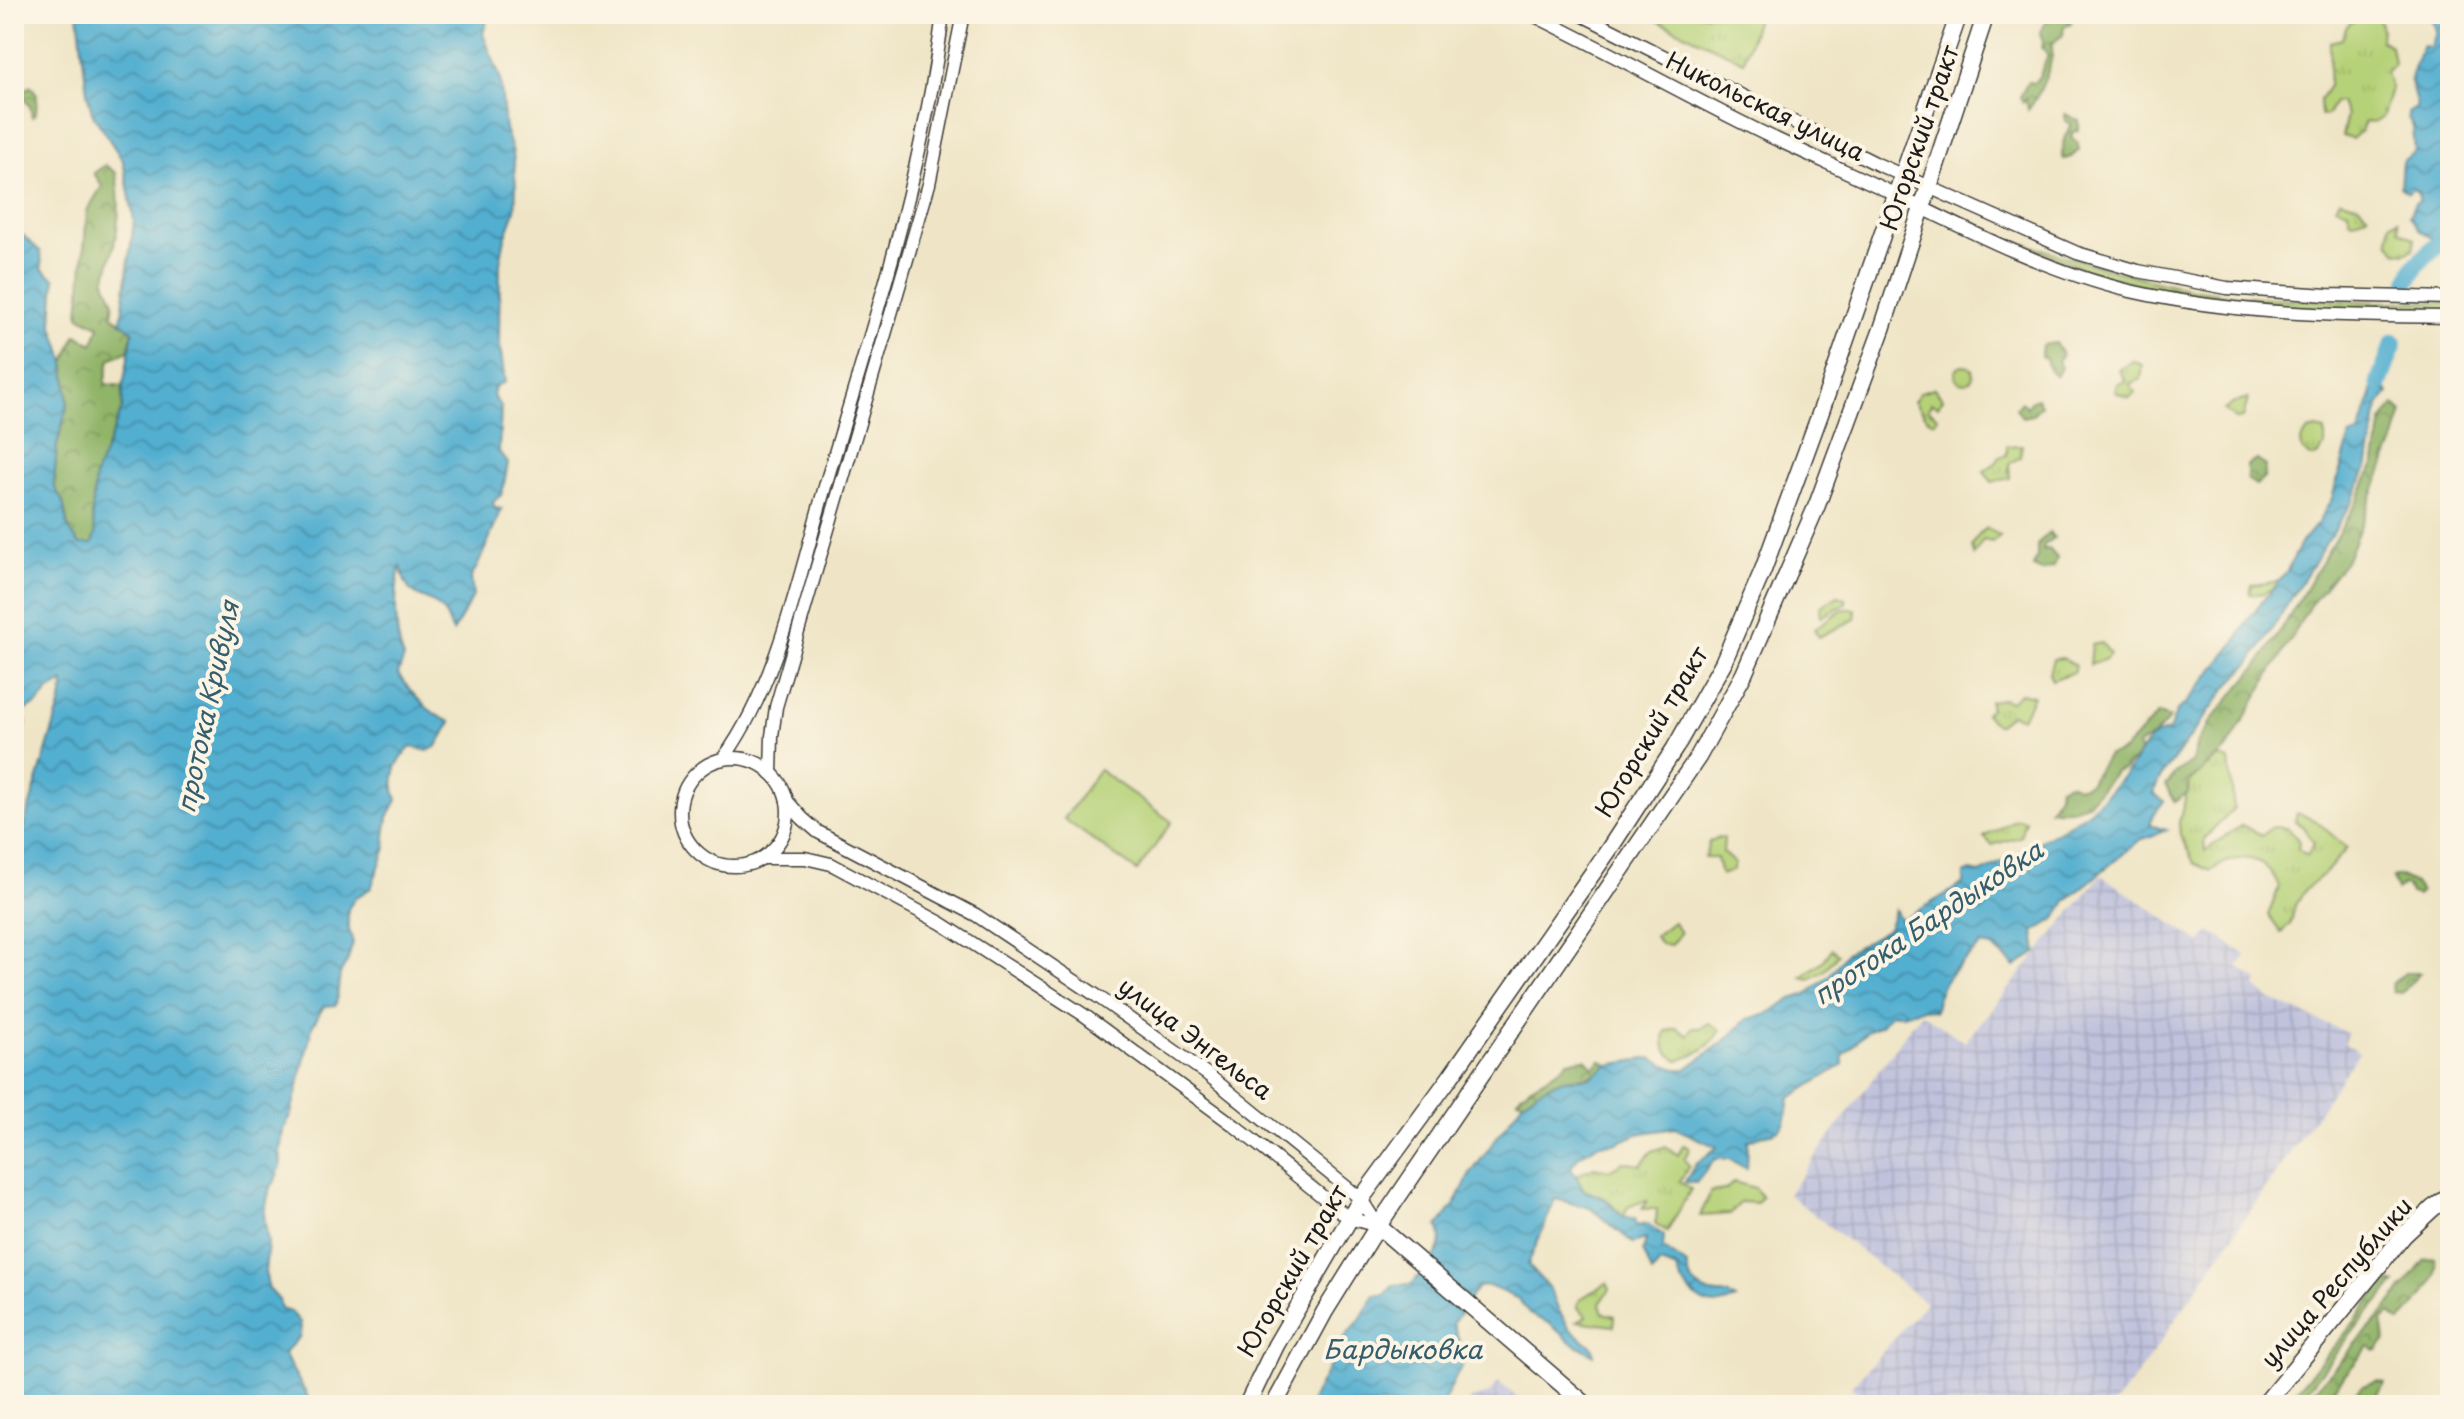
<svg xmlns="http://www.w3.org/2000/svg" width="2464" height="1419" font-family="'Playpen Sans',sans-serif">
	<defs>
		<pattern id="industrial-grid" width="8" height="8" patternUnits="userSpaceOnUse" patternTransform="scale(2)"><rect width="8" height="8" fill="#c0c2dd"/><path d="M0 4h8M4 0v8" fill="none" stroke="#a4a6bd"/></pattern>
		<pattern id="grass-tufts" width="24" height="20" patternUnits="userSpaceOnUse" patternTransform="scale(2)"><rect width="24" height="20" fill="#b6d278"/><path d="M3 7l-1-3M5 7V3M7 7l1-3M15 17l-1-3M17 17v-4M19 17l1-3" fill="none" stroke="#9cb467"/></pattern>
		<pattern id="forest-crowns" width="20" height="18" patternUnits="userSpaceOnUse" patternTransform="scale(2)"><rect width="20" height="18" fill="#90b468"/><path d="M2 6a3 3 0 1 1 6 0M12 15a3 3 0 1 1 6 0" fill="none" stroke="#759255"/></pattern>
		<pattern id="water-waves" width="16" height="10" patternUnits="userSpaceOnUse" patternTransform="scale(2)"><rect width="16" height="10" fill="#52afd0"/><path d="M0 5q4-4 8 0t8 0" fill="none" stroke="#438ea8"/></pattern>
	</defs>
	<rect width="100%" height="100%" fill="#fcf5e5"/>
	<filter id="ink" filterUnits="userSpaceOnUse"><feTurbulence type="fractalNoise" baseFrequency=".0125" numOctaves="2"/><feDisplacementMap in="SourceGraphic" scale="16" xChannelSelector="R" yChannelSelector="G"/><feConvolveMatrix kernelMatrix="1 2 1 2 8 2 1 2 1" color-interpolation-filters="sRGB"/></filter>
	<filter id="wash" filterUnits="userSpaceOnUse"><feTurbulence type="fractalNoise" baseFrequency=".006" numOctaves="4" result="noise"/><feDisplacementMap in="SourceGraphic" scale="32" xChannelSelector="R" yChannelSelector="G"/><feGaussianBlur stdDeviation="1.8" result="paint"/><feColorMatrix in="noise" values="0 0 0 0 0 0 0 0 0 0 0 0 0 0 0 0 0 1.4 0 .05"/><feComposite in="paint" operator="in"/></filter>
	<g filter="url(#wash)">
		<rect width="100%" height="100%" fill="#efe5c6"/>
		<g fill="url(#industrial-grid)">
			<path d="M2101,875L2201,943L2210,931L2246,955L2238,967L2258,981L2255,987L2269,999L2348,1033L2343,1043L2359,1052L2134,1380L2113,1405H1872L1851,1387L1926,1303L1788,1194L1921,1013L1965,1042Z"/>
			<path d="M1498,1382L1527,1405H1468L1471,1399L1489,1394Z"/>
		</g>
		<g fill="url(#grass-tufts)" stroke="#69774a" stroke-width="2">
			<path d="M1643,14H1758L1744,61Z"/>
			<path d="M2362,14L2379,16L2382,30L2380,40L2391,46L2394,63L2386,73L2391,88L2383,116L2374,122H2365L2361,131L2352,139L2342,136L2347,115L2340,102L2334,103L2327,115H2321L2320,99L2329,86L2330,42L2342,39L2347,26Z"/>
			<path d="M2340,199L2358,205L2368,214L2354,221L2350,220L2348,211L2336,206Z"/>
			<path d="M2398,220L2399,230L2415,239L2413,249L2405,253L2396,251L2389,241L2390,223Z"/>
			<path d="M2019,242C2080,260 2141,281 2204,291C2285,303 2368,301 2450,303V309C2393,307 2336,309 2279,305C2190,299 2100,280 2019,242Z"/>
			<path d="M2132,361L2143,365L2141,379L2130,384L2135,393L2129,398L2115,392L2117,384L2126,381L2119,370Z"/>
			<circle cx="1964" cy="374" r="9"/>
			<path d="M1934,388L1943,399L1938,406L1931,403L1928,409L1938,417L1935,422L1928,419L1914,402L1920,392Z"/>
			<path d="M2248,399L2243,418L2237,420L2224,410L2234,403Z"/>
			<path d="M2316,429L2325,431V446L2317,456L2310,457L2302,450L2301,440L2308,431Z"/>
			<path d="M2022,445L2020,457L2009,464L2010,478L1992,482L1984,471L1997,462L1999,457L2007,455V446Z"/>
			<path d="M1987,528L2000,536L1993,542L1983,540L1974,555L1972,547L1979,534Z"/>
			<path d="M2280,581C2270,591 2265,595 2250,594L2252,585Z"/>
			<path d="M1838,596L1846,599V604L1821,617L1820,607Z"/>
			<path d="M1843,609H1856L1855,619L1819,637L1814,629Z"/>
			<path d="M2102,643L2110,654L2106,659L2090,665L2092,645Z"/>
			<path d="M2063,658L2076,666L2074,672L2052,680L2049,673L2053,659Z"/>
			<path d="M2020,693L2033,696L2022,718L2011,714L1997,725L1985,714L1991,708L1989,701L2003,699L2010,702Z"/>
			<path d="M2219,757L2229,760L2234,809L2204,839L2205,851L2242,825L2262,835L2272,827L2288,828L2299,841L2298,849L2307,855L2314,843L2303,827L2295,821L2297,813L2315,820L2347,848L2327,871L2305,890L2295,905L2291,923L2281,933L2268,915L2279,887C2266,853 2238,852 2211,871L2194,863L2180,835L2179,822L2190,781Z"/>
			<path d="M2016,819L2025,820L2020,837L1992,845L1984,837Z"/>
			<path d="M1719,837L1724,838L1723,853L1735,864L1732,871L1721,875L1717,858H1705L1709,842Z"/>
			<path d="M1673,922L1680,933L1671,945L1660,944L1655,936Z"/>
			<path d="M1832,949L1838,954L1824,971L1810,979L1802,977L1824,960Z"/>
			<path d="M1709,1023L1720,1030C1711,1047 1696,1055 1678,1061C1665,1052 1661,1046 1666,1031L1677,1028L1688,1036L1692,1028H1701Z"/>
			<path d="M1683,1145L1690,1148L1684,1159L1689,1166L1680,1181L1691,1189L1667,1232L1656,1223L1657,1209H1642L1647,1201L1629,1205L1623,1217L1606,1199L1584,1190L1575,1176L1594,1167L1609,1170L1623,1162L1640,1165L1652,1151L1666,1146L1678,1155Z"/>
			<path d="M1734,1182L1755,1188L1762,1197L1757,1203L1741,1202L1730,1214L1700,1216L1711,1192L1725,1190Z"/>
			<path d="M1607,1283L1610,1289L1600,1304L1603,1313L1615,1316L1614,1326L1577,1321L1587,1316L1577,1307L1580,1299Z"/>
		</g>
		<g fill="url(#forest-crowns)" stroke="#566842" stroke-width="2">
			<path d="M2055,14H2067L2071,23L2064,26L2063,35L2051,44C2057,58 2038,98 2028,110L2026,98L2023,102L2020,97L2028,82L2034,83L2040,75L2048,55L2042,47L2044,40L2040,32L2046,22Z"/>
			<path d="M18,33C25,52 25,63 19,82L15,69Z"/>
			<path d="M31,86L37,94L36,114L32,117L30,106L20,94Z"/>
			<path d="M2065,114L2079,121V130L2073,132L2071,137L2078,143L2079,150L2071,157L2064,159L2062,156L2064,139L2071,124L2065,121Z"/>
			<path d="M105,165L116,173C123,215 116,241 105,281L114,302L112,315L133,331L128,351L110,359L105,384L123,386L122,409L92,513L95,534L92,544H79L68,527L63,502L54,486L57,445L68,403L65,362L76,335L93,344L99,326L79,316L87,211L102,186L94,173Z"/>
			<path d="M2055,343L2062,354L2058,361L2061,368L2056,377L2049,370L2046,359L2041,356L2042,345Z"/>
			<path d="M2037,398L2041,405L2032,415L2022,417L2016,408L2021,402L2027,407L2030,401Z"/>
			<path d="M2394,405L2403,412L2395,439L2348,557L2309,607L2227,749L2190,781L2188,792L2175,802L2165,785L2176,772L2192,762L2197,743L2214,717L2257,667L2286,622L2358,500L2375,462L2382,422Z"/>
			<path d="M2257,460L2266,466L2264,478L2256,485L2247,479V465Z"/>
			<path d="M2049,532L2054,538L2044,545L2043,549H2049L2057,558L2054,567L2042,571L2033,567L2037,556V545Z"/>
			<path d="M19,712L26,723L14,758V727Z"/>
			<path d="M2158,714L2170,718L2152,738L2138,745L2141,754L2123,770L2116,771L2089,802L2072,809H2049L2059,794V787L2069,783L2078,787L2089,783L2108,755L2123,751Z"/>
			<path d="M2400,876L2413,882L2421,892L2417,896L2410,894L2407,886L2403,885L2397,890L2392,878Z"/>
			<path d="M2405,973H2420L2402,993L2393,992L2392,984Z"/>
			<path d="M1585,1059L1594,1067L1601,1060L1608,1065C1587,1081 1588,1075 1565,1079C1550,1082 1535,1092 1523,1101L1517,1099C1530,1081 1554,1078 1568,1061Z"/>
			<path d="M2435,1258C2444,1281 2414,1305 2400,1322L2390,1314L2382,1320L2385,1341L2376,1351L2369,1346L2320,1405H2304L2311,1399L2312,1393L2381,1316L2425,1260Z"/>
			<path d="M2386,1279L2396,1283C2359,1320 2329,1364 2295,1405H2284L2349,1329Z"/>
			<path d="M2377,1381L2385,1383L2376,1397L2359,1400L2354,1394L2362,1386Z"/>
		</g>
		<path fill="#b6d278" stroke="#69774a" stroke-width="2" d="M1099,770L1172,822L1137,871L1064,819Z"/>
		<g fill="url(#water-waves)" stroke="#376676" stroke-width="2">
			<path d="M78,14H489L483,34L500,77L505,129L513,152L516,187L515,211L505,238L500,263L499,338L505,382L495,386L493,396L501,407L499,452L508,463L502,494L493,502L495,508L502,509L478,565L471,577L473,596L453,632C450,627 448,619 445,614C428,589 406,607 401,565C394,587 394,637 404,658L398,674C412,693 428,714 451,722L437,746L428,751L411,747C395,761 389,780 397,800L388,817L385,837L386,848L371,888L355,898L348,909V926L353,943L347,962L340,974L336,1005L324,1006L313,1025L291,1114L283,1132L280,1151L281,1165L274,1183L270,1188L264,1214L268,1243L265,1272L269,1289L279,1300L281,1309L291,1312L301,1323L300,1336L284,1353C292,1372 304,1386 311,1405H14V858L61,702L64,682L49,690L38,704L19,713L14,727V227L41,252L42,269L55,279L52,323L65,362L68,403L57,445L54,486L63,502L68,527L79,544H92L95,534L92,513L95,476L122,409L123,386L133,331L121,322L134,220L123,161L92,113L87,92Z"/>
			<path d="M2425,14H2450V235L2440,243L2419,230L2409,216L2415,203L2420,201L2417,192L2413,189L2408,193L2400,187L2402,162L2415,151L2413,127L2408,119V113L2417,107L2410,81L2422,46L2430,47L2436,32L2432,20Z"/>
			<path d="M2389,362L2381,383L2389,393L2379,405L2367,468L2352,502L2251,662L2227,687L2158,781L2154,794L2164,801L2152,817L2150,825L2167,830L2140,840L2066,901L2055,919L2034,932L2037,952L2015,967L1993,947L1981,945C1960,965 1937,981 1935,1011C1917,1004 1907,1018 1891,1013L1881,1025L1867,1031L1843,1056V1065L1790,1098C1784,1140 1781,1126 1748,1141L1747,1169L1729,1159H1715L1696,1183L1685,1182L1695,1165L1717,1147L1675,1128L1637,1134L1617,1143L1598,1144L1579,1156L1571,1167L1584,1190L1606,1199L1623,1217L1635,1219L1637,1226L1648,1224L1664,1236L1663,1248L1687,1265C1688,1286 1707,1296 1727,1294L1736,1299C1730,1301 1721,1305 1715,1305C1697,1305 1681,1283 1677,1269L1660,1263L1652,1273L1643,1251L1646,1239L1633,1243L1590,1208L1555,1199L1528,1265L1550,1289L1558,1309L1571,1330L1593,1347L1594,1355L1568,1340L1549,1323L1529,1314L1519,1299L1489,1286L1478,1287L1453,1323L1465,1359L1442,1405H1309L1344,1338L1359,1321L1375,1295H1385L1393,1285L1412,1284C1427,1265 1449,1251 1438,1226L1455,1204L1469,1176L1523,1101L1539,1090L1563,1079L1590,1078L1608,1065L1651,1058L1675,1069H1686L1727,1039L1747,1019L1765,1015L1792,999L1807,994L1829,976L1846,953L1888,929L1895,909L1901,921L1964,883V874L1971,871L1980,873C1989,869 1995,864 2005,861C2030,846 2057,833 2081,817C2098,805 2112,788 2126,773C2140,758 2146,733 2169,731L2177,710L2186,703L2235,643L2250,616L2285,574L2302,542L2318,523L2332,498L2350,437L2359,434L2379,369Z"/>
		</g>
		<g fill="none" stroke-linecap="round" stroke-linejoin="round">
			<g stroke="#52afd0" stroke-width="18">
				<path d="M2409,279C2412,273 2415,266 2420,261C2433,246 2446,246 2443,223"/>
				<path d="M2379,383L2394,343"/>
			</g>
		</g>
	</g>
	<g filter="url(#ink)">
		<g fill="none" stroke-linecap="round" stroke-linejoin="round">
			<g stroke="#3c3a36" stroke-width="15">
				<g id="minor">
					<path d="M1531,14C1610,52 1685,95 1763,133C1805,153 1848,172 1890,192C1967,230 2046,271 2130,291C2235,315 2343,316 2450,317"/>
					<path d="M1580,14L1877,164L2077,253L2138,271L2227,288L2327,295L2450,298"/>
					<circle cx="734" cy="812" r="54"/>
					<path d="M723,759C778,684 800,572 826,483C872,329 923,174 943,14"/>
					<path d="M771,773L772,736L776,707L929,184L963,14"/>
					<path d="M787,801L802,818L818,832L976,915L1097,996L1207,1074L1361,1199L1378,1226"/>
					<path d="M763,858H805L831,864L941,923L1084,1015L1235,1126L1349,1218L1378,1226"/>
				</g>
			</g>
			<g stroke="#3c3a36" stroke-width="19">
				<g id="major">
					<path d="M1378,1226L1586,1405"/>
					<path d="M1247,1405L1276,1345L1361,1199L1451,1076L1608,851L1675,748L1723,663L1763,570L1820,414L1959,14"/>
					<path d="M1274,1405L1325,1311L1378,1226L1698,757L1744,674L1817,505L1882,329L1986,14"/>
					<path d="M2264,1405L2404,1235L2433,1208L2450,1196"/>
				</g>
			</g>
			<use href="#minor" stroke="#fff" stroke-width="12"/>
			<use href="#major" stroke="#fff" stroke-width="16"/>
		</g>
	</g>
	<g text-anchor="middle" stroke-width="8" stroke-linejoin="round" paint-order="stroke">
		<g font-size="24" fill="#1c1c1c" stroke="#fcf5e5">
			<text transform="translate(1765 107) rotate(26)" y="8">Никольская улица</text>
			<text transform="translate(1920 138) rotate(-71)" y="8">Югорский тракт</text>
			<text transform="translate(1652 732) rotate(-59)" y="8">Югорский тракт</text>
			<text transform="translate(1195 1039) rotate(37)" y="8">улица Энгельса</text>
			<text transform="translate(1293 1271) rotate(-60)" y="8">Югорский тракт</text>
			<text transform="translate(2337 1283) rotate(-49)" y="8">улица Республики</text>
		</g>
		<g font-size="26" font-style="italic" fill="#345e6d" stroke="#fcf5e5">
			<text transform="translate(208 707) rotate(-78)" y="9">протока Кривуля</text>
			<text transform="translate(1928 923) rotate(-34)" y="9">протока Бардыковка</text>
			<text x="1403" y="1359">Бардыковка</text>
		</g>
	</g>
	<rect width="2464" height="1419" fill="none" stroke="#fcf5e5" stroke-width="48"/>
</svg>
